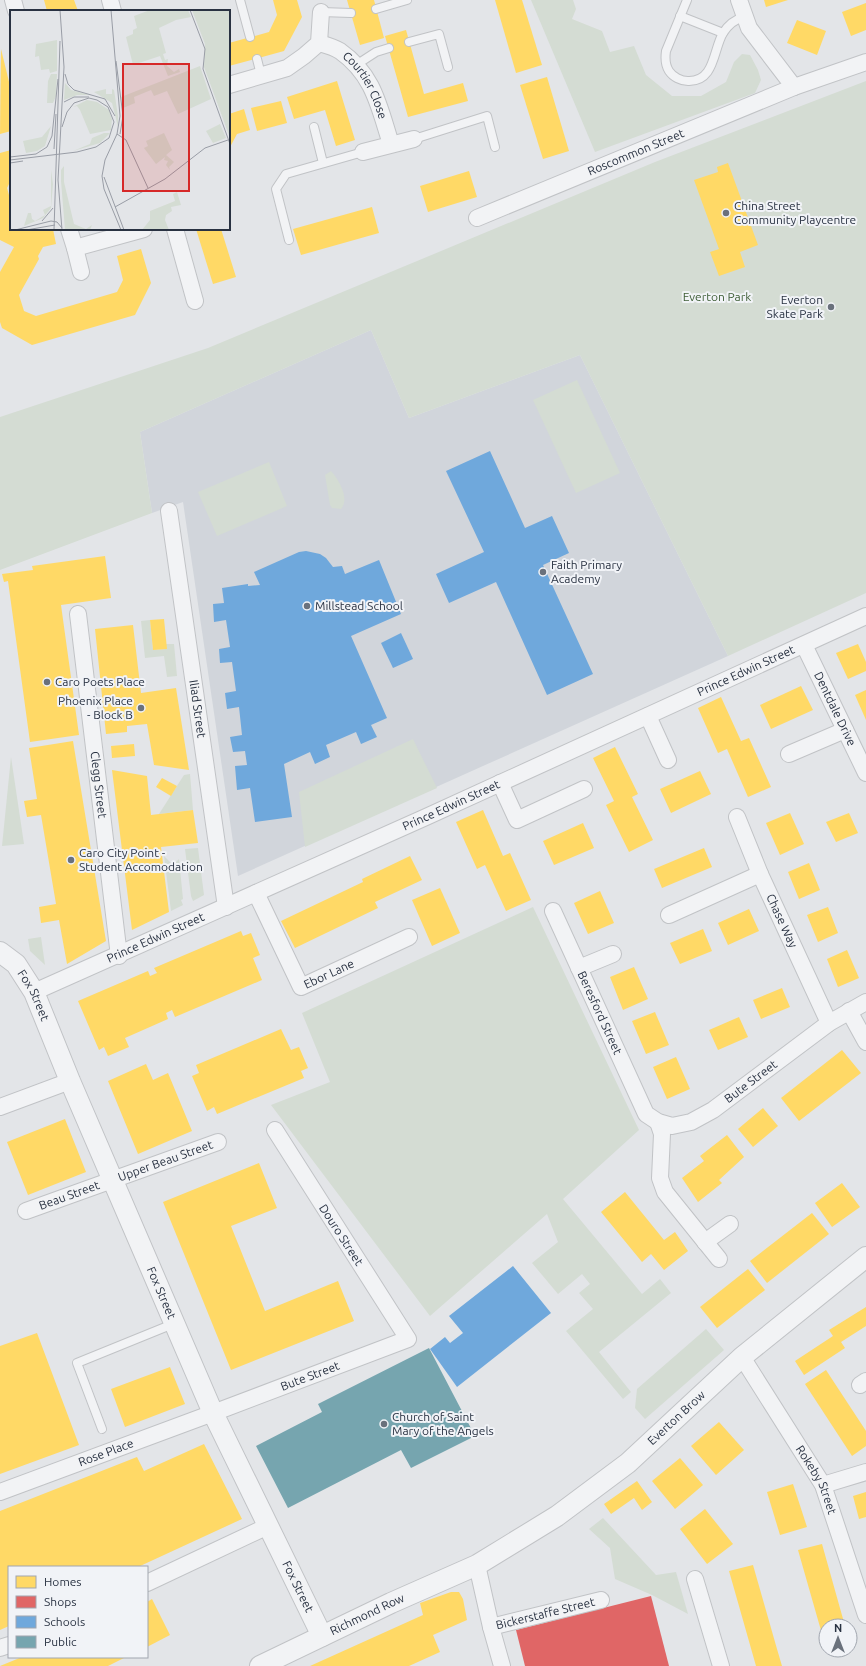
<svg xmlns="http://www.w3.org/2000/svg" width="866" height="1666" font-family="Ubuntu,sans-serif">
	<rect width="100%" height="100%" fill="#e3e5e8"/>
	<path fill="#d1d5db" d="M371,330L409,418L580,355L728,656L238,876L183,502L152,513L140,432Z"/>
	<g fill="#d4dcd3">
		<path d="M531,0H573L576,9L572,19L602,31L610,52L634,46L646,75L672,96H701L726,82L734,62L742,54L750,55L758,70L761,80L755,93L595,152Z"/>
		<path d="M866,81V593L728,656L580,355L409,418L371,330L140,432L152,513L0,570V417L208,348L655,162Z"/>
		<path d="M577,380L620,473L576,493L533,400Z"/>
		<path d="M269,462L287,506L217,536L198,492Z"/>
		<path d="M331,471C339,480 350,499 341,509L332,508L330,505L325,475Z"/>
		<path d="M150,620L153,650L166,649V644H174L177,676L167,677L164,656L145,658L141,621Z"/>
		<path d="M413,739L437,788L305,847L299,792Z"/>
		<path d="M11,757L24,844L2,846Z"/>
		<path d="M190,774L193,810L159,814L184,775Z"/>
		<path d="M198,848L204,895L193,901L191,896L185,849Z"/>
		<path d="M164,856L173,865L179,859L183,899L181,900L183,905L171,911Z"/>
		<path d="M533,907L639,1130L563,1199L642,1294L660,1279L671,1293L599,1352L631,1392L623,1399L566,1331L593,1309L579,1293L590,1284L582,1274L558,1294L532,1263L558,1242L547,1214L430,1316L271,1105L330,1082L302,1013Z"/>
		<path d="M41,937L45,965L30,951L28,939Z"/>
		<path d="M706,1329L724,1350L645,1419L635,1408L637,1389Z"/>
		<path d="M603,1518L656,1575L676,1572L688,1614L652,1595L615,1579L610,1548L589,1529Z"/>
	</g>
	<g fill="#ffd966">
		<path d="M44,0H74L78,11H47Z"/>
		<path d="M273,0H297L302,17L284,51L229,66V43L269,32L277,15Z"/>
		<path d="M347,0H374L384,38L360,45Z"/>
		<path d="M495,0H522L542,65L516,73Z"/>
		<path d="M764,0H788L766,7Z"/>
		<path d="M866,3V30L851,36L842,12Z"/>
		<path d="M797,20L826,31L817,55L787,43Z"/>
		<path d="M406,30L424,94L463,83L468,101L408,117L385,36Z"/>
		<path d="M1,49L11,90V131L0,134Z"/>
		<path d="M547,77L569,151L543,159L520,85Z"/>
		<path d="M337,81L355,140L336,146L325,110L294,119L287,97Z"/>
		<path d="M281,101L287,123L257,131L251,108Z"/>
		<path d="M244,109L250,130L237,134L229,149V114Z"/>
		<path d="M11,150V180L7,188L11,202V229H36L39,230L53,229L56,244L43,247L38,256L39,259L19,295L24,311L36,316L117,292L123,280L117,256L141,249L151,283L135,315L32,345L2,328L0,322V272L14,247L0,240V153Z"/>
		<path d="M728,163L758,245L740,252L745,267L719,276L710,252L719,249L694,180L718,172L717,167Z"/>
		<path d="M469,171L477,197L428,212L420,186Z"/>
		<path d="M372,207L379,233L301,255L293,229Z"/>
		<path d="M196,229H221L236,277L213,284Z"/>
		<path d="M105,556L111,598L61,605L79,735L30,742L8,581L4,582L2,574L33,570L32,566Z"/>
		<path d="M164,619L167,649L153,650L150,620Z"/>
		<path d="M133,625L141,693L176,688L189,770L154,765L147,724L127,726V732L106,734L95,629Z"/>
		<path d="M858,644L866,662V671L848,679L836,653Z"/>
		<path d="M801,686L813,710L771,729L760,705Z"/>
		<path d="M866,690V720L855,695Z"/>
		<path d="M721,697L741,741L749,738L771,787L748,797L727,749L718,753L698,708Z"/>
		<path d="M73,741L106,941L67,964L59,920L41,923L39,907L56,904L41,815L27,817L24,801L37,799L29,748Z"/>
		<path d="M134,744L135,756L112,758L111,746Z"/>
		<path d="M615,747L638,794L632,797L653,840L629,852L606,805L614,801L593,758Z"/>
		<path d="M112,770L147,776L151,815L193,810L198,843L161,847L169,912L132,930Z"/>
		<path d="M700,771L711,794L671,813L660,789Z"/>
		<path d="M162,778L177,786L171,796L156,787Z"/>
		<path d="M483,810L503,856L510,853L531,900L506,911L485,865L477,869L456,822Z"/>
		<path d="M790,813L804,844L780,855L766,823Z"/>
		<path d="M849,813L858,833L836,842L826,822Z"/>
		<path d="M583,823L594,848L554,865L543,841Z"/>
		<path d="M704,848L712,867L662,888L654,869Z"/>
		<path d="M410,856L422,880L375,902L378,908L295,948L281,921L363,882L362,879Z"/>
		<path d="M809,863L820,890L799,899L788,872Z"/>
		<path d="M440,888L460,933L432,946L412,900Z"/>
		<path d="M600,891L614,923L588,934L574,903Z"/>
		<path d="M828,907L838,933L818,942L807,915Z"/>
		<path d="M749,909L759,931L728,945L718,923Z"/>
		<path d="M703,929L712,951L680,964L670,943Z"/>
		<path d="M241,931L243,936L251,933L260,955L253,958L262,980L175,1017L172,1010L166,1013L168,1019L125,1038L129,1047L108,1056L104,1047L99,1050L78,1001L148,971L150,976L157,973L154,968Z"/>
		<path d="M847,950L859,978L838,987L827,959Z"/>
		<path d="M634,967L648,999L623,1010L610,977Z"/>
		<path d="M782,988L790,1007L761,1019L753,1000Z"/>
		<path d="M655,1012L669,1045L646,1054L632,1021Z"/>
		<path d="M739,1017L748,1037L718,1050L709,1030Z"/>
		<path d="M281,1029L291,1050L299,1047L308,1068L301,1071L304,1078L217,1114L214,1107L207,1111L192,1076L199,1073L196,1065Z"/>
		<path d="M842,1050L861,1073L799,1121L781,1098Z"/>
		<path d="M676,1057L690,1089L667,1099L653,1067Z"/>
		<path d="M146,1064L153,1080L168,1073L192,1131L138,1154L108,1081Z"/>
		<path d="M763,1108L778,1126L753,1147L738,1129Z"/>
		<path d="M65,1119L86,1172L28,1195L7,1142Z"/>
		<path d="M727,1135L744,1157L719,1180L722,1183L698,1202L682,1178L704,1161L700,1156Z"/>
		<path d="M259,1163L277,1208L231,1226L265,1311L338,1281L354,1321L231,1370L163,1202Z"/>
		<path d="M842,1183L860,1207L832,1227L815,1203Z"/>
		<path d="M625,1192L664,1240L675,1232L688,1251L664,1270L651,1254L642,1262L601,1212Z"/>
		<path d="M812,1213L829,1234L767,1283L750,1261Z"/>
		<path d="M748,1269L765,1290L717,1328L700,1307Z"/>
		<path d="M866,1307V1326L841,1342L845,1348L804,1375L795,1361L833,1336L829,1330Z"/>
		<path d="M37,1333L79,1445L0,1474V1346Z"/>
		<path d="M170,1367L185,1404L125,1427L111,1389Z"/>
		<path d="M826,1370L866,1431V1446L852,1456L805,1384Z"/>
		<path d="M719,1422L744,1450L716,1475L691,1446Z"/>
		<path d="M204,1444L242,1519L138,1567H9V1626L0,1630V1511L137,1457L144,1471Z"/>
		<path d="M680,1458L703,1485L675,1509L652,1481Z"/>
		<path d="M637,1481L652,1502L642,1510L634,1498L611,1514L604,1504Z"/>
		<path d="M793,1484L807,1527L780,1535L767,1492Z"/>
		<path d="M866,1492V1517L859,1519L853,1496Z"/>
		<path d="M705,1509L733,1544L707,1564L680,1529Z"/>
		<path d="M822,1544L845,1626H826V1648L798,1550Z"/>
		<path d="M753,1565L777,1649L782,1666H756L735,1592L729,1571Z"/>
		<path d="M451,1592H459L463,1599L467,1620L433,1635L440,1652L409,1666H310L423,1615L420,1603Z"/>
		<path d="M152,1599L170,1635L147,1647V1602Z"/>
		<path d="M22,1657H126L108,1666H0Z"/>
	</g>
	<path fill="#e06666" d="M651,1596L669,1666H525L516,1630Z"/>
	<g fill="#6fa8dc">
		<path d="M490,451L525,528L552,516L569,553L543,565L593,674L547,695L496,582L449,603L436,574L484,552L446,471Z"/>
		<path d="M306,551L320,554L326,558L333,567L342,566L345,574L379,560L401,614L351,636L387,718L371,725L377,737L361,744L356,732L326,745L330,757L315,764L310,752L284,764L292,817L255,822L250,788L237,790L235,766L247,765L245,751L233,752L230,737L242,735L239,707L227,709L225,693L236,691L232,662L220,663L219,649L230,647L226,620L214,622L213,604L224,603L222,588L248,584V586L260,585L254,572L299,552Z"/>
		<path d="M401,633L413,659L393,668L381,643Z"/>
		<path d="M513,1266L551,1313L457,1387L430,1349L445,1337L450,1343L463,1333L449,1316Z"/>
	</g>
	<path fill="#76a5af" d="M429,1348L475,1436L411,1468L401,1450L288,1508L256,1446L322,1412L318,1404Z"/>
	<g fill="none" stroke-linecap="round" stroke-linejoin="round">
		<g stroke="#c1c3c6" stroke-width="10">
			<g id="service">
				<path d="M240,0L250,37"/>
				<path d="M687,0L666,51C665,58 665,65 669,71C673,77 681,81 688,81C715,82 713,50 723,33C728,25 736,19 745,16"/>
				<path d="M376,9L407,0"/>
				<path d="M321,12L351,13"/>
				<path d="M680,16L723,33"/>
				<path d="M409,42L439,34L448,67"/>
				<path d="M257,59L261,75"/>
				<path d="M356,65L376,52L389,48"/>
				<path d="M314,127L323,163"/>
				<path d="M414,139L487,116L495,147"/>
				<path d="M289,240L276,189L286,174L363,152"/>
				<path d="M102,1429L77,1363L173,1324"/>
			</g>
		</g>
		<g stroke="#c1c3c6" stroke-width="18">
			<g id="minor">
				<path d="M13,0L16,11"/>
				<path d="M110,0L113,11"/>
				<path d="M739,0L749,28L794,87"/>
				<path id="s1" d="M319,43C326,45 334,47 340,51C374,75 379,107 391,144"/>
				<path d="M229,85L287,68L304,56L319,43L321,12"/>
				<path d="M363,152L414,139"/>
				<path id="s2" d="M477,218L794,87L866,62"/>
				<path d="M69,229L75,248L144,229"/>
				<path d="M175,229L195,301"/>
				<path d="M75,248L81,272"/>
				<path id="s3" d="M169,511L226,907"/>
				<path id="s4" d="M78,614L119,956"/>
				<path id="s5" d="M804,645L866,773"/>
				<path d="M648,716L668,760"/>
				<path d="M789,754L845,730"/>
				<path d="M500,783L517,820L584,789"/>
				<path id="s6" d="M737,817L760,874L829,1023"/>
				<path id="s7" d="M256,893L301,987L409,937"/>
				<path id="s8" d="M553,911L646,1114L658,1122L672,1126L691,1122L713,1110L829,1023L866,1002"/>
				<path d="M669,915L760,874"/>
				<path d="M579,968L613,954"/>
				<path id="s9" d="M34,992L426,817L866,616"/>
				<path d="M849,1011L866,1042"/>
				<path d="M0,1107L70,1081"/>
				<path d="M658,1122L662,1134L660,1178L665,1192L719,1259"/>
				<path id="s10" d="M26,1211L218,1142"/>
				<path d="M705,1242L730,1224"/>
				<path id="s11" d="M742,1357L823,1485L866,1615"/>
				<path d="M860,1385L866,1381"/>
				<path d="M823,1485L866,1472"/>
				<path id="s12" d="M0,1492L213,1413L408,1339L275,1130"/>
				<path d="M477,1565L491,1627L502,1666"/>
				<path d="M695,1579L721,1666"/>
				<path d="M147,1583L268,1526"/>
				<path id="s13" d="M491,1627L601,1600"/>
				<path d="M0,1648L9,1645"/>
			</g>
		</g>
		<g stroke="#c1c3c6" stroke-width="22">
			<g id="tertiary">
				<path id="s14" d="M0,952L16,964L34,992L70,1081L213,1413L322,1636"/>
				<path id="s15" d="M260,1666L391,1603L477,1565L557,1516L628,1463L742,1357L866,1257"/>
			</g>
		</g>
		<use href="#service" stroke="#f2f3f5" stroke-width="8"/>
		<use href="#minor" stroke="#f2f3f5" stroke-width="16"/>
		<use href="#tertiary" stroke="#f2f3f5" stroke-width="20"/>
	</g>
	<g fill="#6a717c" stroke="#f1f3f7" stroke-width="1.5">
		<circle cx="726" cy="213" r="4"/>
		<circle cx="831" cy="307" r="4"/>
		<circle cx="543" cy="572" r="4"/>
		<circle cx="307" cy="606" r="4"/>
		<circle cx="47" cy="682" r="4"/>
		<circle cx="141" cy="708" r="4"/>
		<circle cx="71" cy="860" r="4"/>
		<circle cx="384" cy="1424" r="4"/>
	</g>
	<g text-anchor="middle" stroke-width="4" stroke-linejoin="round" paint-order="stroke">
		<g font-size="12" fill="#293242" stroke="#f1f3f7">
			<text dy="4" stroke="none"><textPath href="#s1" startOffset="66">Courtier Close</textPath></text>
			<text dy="4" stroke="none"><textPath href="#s2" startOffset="172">Roscommon Street</textPath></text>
			<text dy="4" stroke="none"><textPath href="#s9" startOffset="781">Prince Edwin Street</textPath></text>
			<text dy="4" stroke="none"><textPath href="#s3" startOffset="200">Iliad Street</textPath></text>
			<text dy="4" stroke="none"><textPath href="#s5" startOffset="71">Dentdale Drive</textPath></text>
			<text dy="4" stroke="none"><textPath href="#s4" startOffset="172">Clegg Street</textPath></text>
			<text dy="4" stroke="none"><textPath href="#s9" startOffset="457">Prince Edwin Street</textPath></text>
			<text dy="4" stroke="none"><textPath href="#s6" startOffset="113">Chase Way</textPath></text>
			<text dy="4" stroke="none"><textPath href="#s9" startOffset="133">Prince Edwin Street</textPath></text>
			<text dy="4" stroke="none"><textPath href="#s7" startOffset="135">Ebor Lane</textPath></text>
			<text dy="4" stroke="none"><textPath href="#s14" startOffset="56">Fox Street</textPath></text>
			<text dy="4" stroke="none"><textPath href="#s8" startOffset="112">Beresford Street</textPath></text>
			<text dy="4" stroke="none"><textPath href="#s8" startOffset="344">Bute Street</textPath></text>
			<text dy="4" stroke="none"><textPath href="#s10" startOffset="148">Upper Beau Street</textPath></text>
			<text dy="4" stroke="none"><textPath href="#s10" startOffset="46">Beau Street</textPath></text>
			<text transform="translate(341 1235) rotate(57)" y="4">Douro Street</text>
			<text dy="4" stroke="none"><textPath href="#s14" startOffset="380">Fox Street</textPath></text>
			<text dy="4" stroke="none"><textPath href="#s12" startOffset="331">Bute Street</textPath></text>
			<text dy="4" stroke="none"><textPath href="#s15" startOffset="488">Everton Brow</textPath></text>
			<text dy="4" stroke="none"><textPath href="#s12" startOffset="113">Rose Place</textPath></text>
			<text dy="4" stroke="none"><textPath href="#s11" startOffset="144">Rokeby Street</textPath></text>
			<text dy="4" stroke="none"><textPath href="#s14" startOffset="704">Fox Street</textPath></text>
			<text dy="4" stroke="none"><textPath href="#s13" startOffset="56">Bickerstaffe Street</textPath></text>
			<text dy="4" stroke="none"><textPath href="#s15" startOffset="119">Richmond Row</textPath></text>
		</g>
		<g font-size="12" fill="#293242" stroke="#f1f3f7" text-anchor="start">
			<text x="734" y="210">China Street<tspan x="734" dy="14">Community Playcentre</tspan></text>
			<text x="823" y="304" text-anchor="end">Everton<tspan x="823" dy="14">Skate Park</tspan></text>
			<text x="551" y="569">Faith Primary<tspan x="551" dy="14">Academy</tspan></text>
			<text x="315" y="610">Millstead School</text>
			<text x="55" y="686">Caro Poets Place</text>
			<text x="133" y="705" text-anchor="end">Phoenix Place<tspan x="133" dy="14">- Block B</tspan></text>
			<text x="79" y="857">Caro City Point -<tspan x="79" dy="14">Student Accomodation</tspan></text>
			<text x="392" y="1421">Church of Saint<tspan x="392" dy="14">Mary of the Angels</tspan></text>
		</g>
		<g font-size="12" fill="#3e5e36" stroke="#f1f3f7">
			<text x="717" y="301">Everton Park</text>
		</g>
	</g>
	<g transform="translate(10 10)">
		<rect width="220" height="220" fill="#e3e5e8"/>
		<path d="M140,0H178L181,7L166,10L149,18L156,43L153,44L155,50L158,49L157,56L164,62L169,59L170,62L158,66L150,46L123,55L116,27L123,24V20L127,18L124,6ZM182,0H220V128L194,57L195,34ZM47,30V61L40,63L39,59L31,60L29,46L25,47L26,34ZM190,56L201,89L168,104L157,81L144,86L141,80L124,87L125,93L113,98L111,87ZM41,64H47L46,86L43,93H37L38,71ZM55,73L61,80L80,85H67L54,90ZM96,79V84H102V79L104,80L108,106V117L102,93L84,82ZM77,90L87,92L99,100L102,109L101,120L80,124L70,100L67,96L63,97ZM210,114L216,128L203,133L196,121ZM41,116L35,136L27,141L16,143L13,131L32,127ZM94,123H100L90,133L63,141L80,134L82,128ZM154,123L162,140L156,145L164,152L159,157L160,160L156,155L158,151L154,150L155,147L146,154L134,138L138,136L136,131ZM54,156V172L64,214L76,219L82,215L80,220H55L51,171V160ZM41,160L43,174L41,198L33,208L14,216L18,203H21L22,209L25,211L35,205L33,200L41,196ZM167,182L171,195L161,197L162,201L156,205L155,210L159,220H132L140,210V201L165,191L163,184Z" fill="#d4dcd3"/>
		<path fill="none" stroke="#999da6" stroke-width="1" d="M50,0L54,57L48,170L52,220M101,0L110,106L107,124L116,130L138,178M180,0L195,39L193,59L220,134M106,51L113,106L110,124M55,64L58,74L64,80L95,89L105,106M54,92L64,87H79M107,124L95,150L92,166L94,179L111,220M44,139L46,104M0,147L26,144L37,137L42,126L48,69M0,150L67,142L86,137L99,128L104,112L98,97L87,90L79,88L64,93L57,102L52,117M0,153L13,151M94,167L114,220M105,197L155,169L195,138L218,130M32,211L43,198M5,220L41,211L47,212L52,218M16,220L45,215M44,220L50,31"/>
		<path fill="#d62828" fill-opacity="0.15" stroke="#d62828" stroke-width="2" d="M113,54H179V181H113Z"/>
		<rect width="220" height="220" fill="none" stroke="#293242" stroke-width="2"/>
	</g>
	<rect x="8" y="1566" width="140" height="92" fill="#f1f3f7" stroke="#a1a6af"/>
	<rect x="16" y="1576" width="20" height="12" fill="#ffd966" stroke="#a1a6af"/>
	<text x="44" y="1586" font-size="12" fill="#293242">Homes</text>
	<rect x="16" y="1596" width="20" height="12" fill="#e06666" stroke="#a1a6af"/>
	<text x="44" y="1606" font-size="12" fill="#293242">Shops</text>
	<rect x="16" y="1616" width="20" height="12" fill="#6fa8dc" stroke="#a1a6af"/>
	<text x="44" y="1626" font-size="12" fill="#293242">Schools</text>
	<rect x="16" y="1636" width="20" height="12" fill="#76a5af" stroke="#a1a6af"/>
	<text x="44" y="1646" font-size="12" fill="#293242">Public</text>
	<g transform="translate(838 1638)"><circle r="19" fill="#f1f3f7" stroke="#a1a6af"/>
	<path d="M0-3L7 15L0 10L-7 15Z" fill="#6a717c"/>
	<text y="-6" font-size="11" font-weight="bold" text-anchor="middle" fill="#293242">N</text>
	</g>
</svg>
